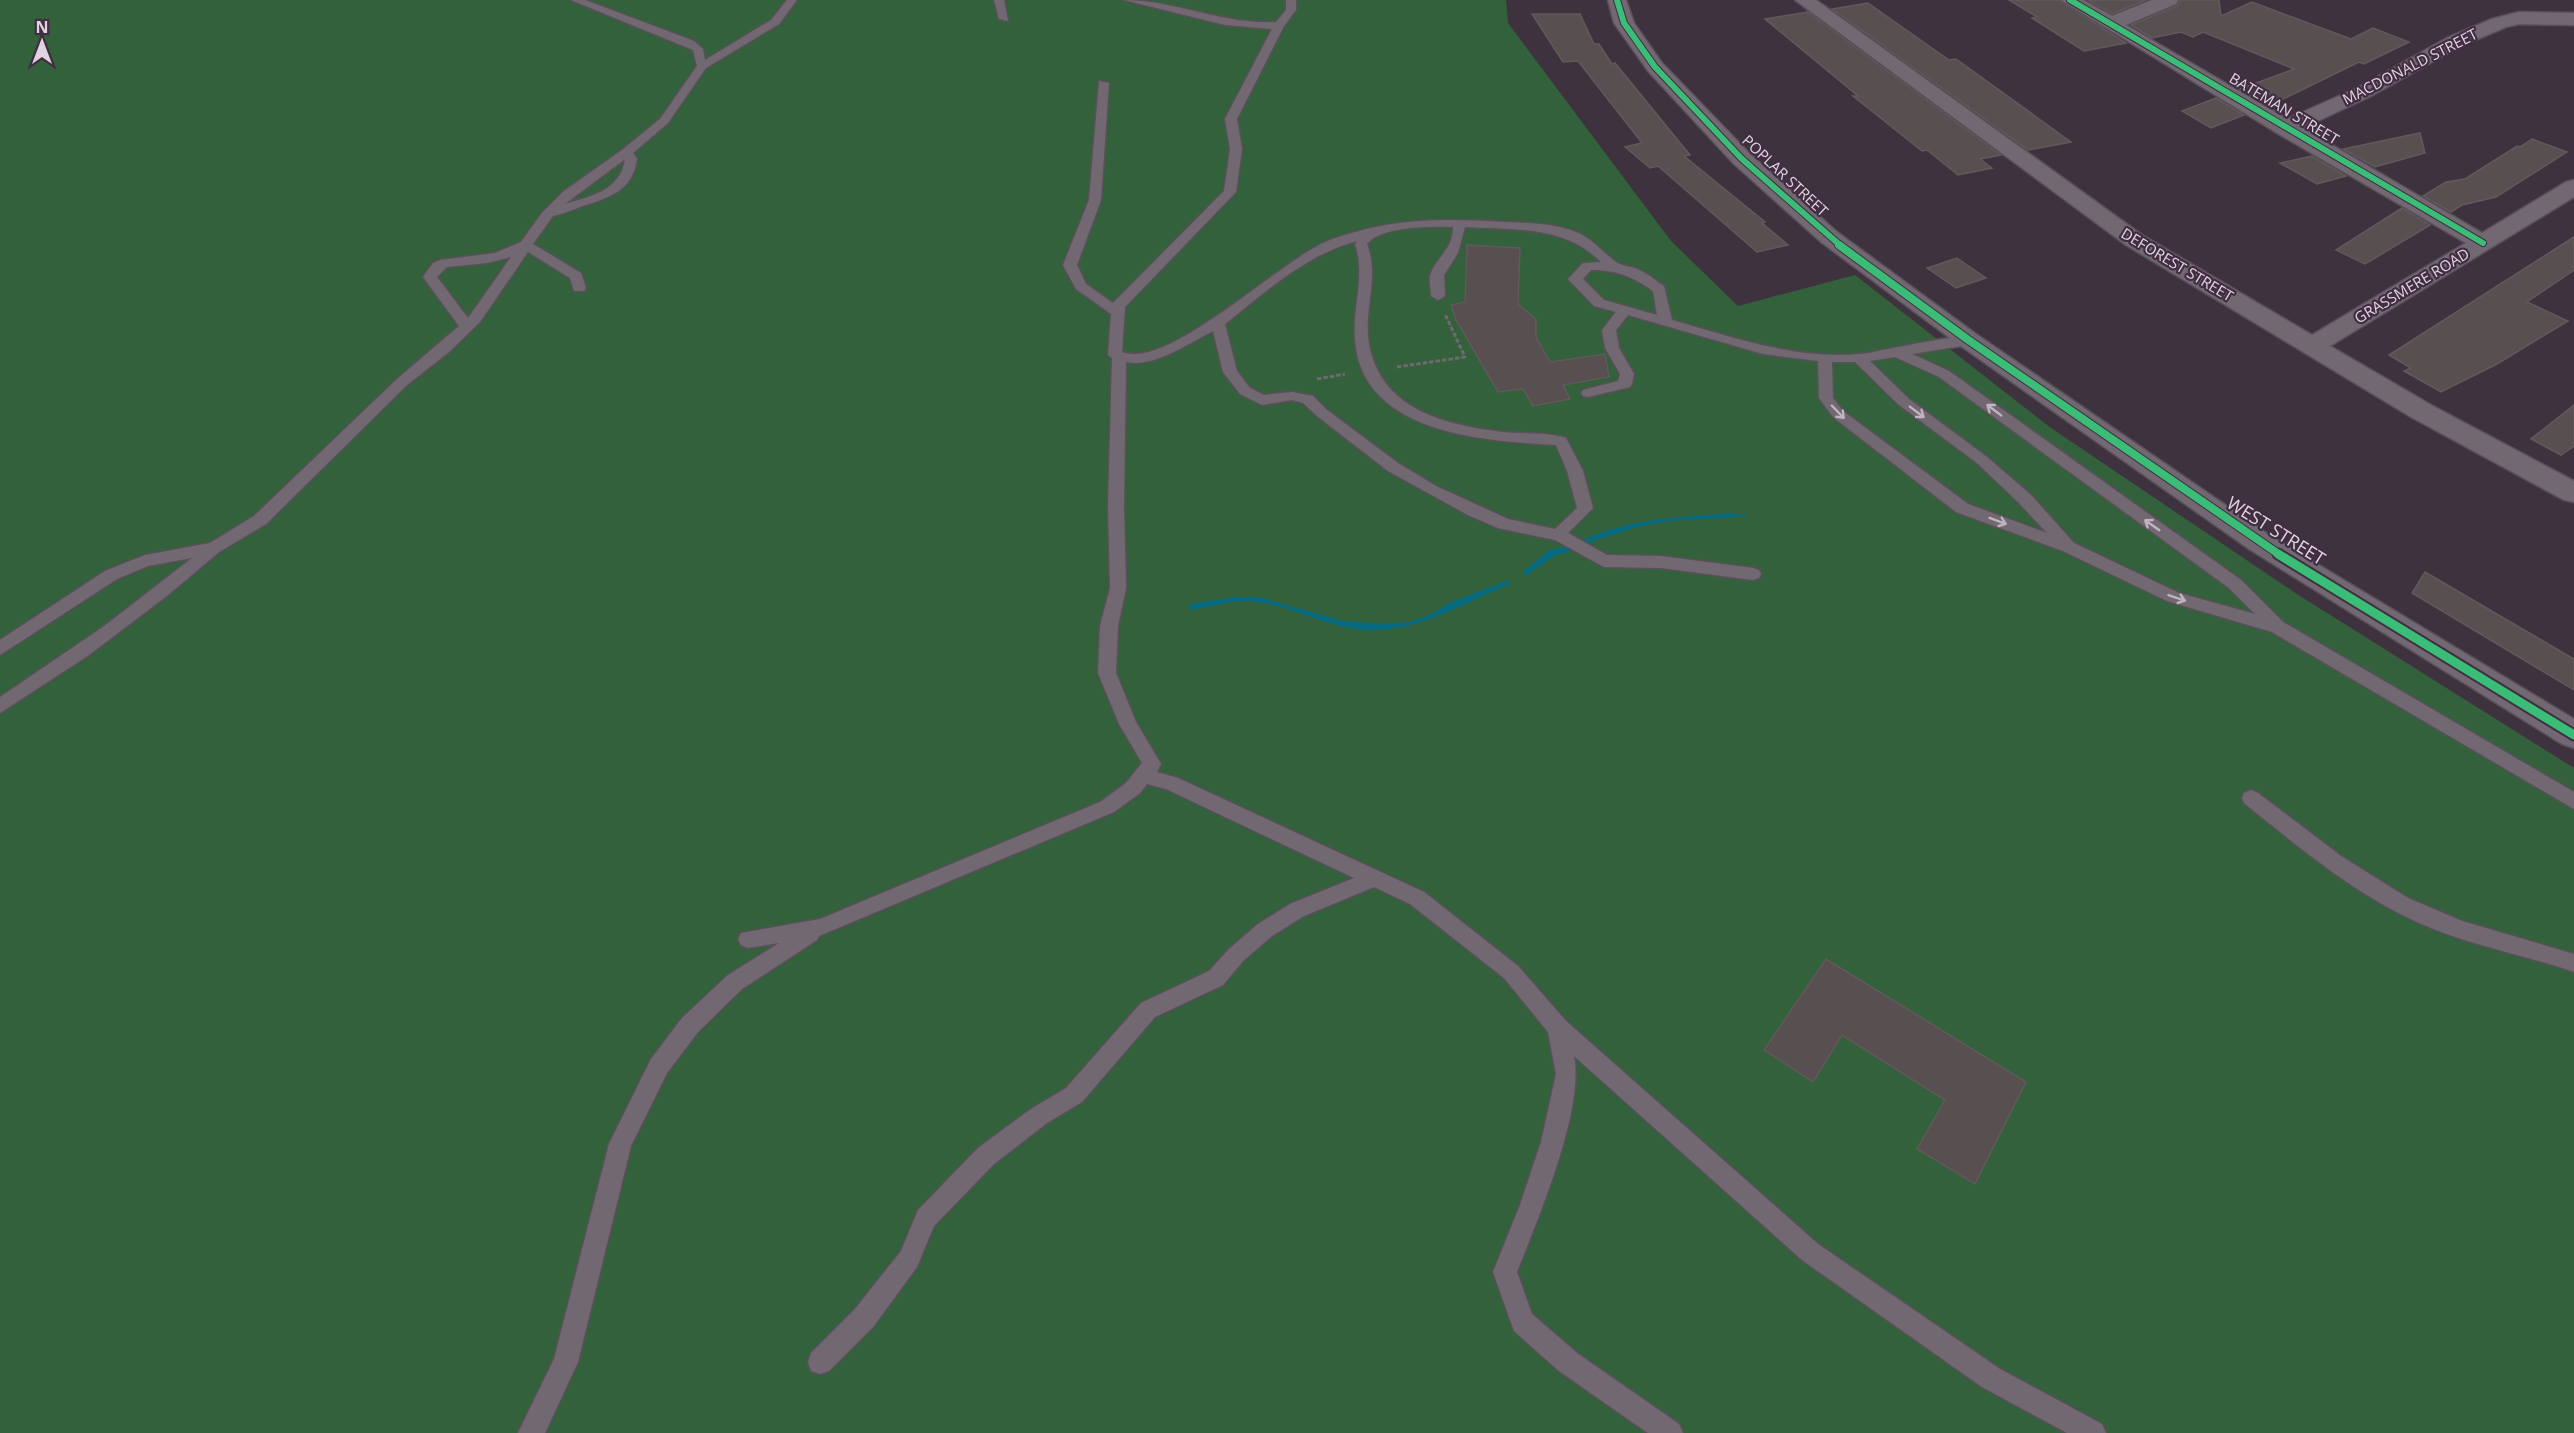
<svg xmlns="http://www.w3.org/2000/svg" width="2574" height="1433" font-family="'Open Sans',sans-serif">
	<rect width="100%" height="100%" fill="#3e323e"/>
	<path fill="#32613c" d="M0,0H1506L1508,23L1671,241L1738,306L1855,275L2051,428L2297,594L2574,768V1433H0Z"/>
	<g fill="#066b81">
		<path d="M1728,513L1751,516L1668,521L1637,527L1584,544L1581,541C1629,518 1677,518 1728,513Z"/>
		<path d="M1565,547L1572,551L1556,555L1525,576L1523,572L1549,550Z"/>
		<path d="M1509,580L1510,584C1465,602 1419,632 1369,630C1327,629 1291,604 1249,601C1229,600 1211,607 1191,610L1189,604L1236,597H1259L1343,621L1387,624L1409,622L1430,615L1449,603Z"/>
	</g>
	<g fill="#574f50" stroke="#61595b" stroke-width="1.5">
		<path d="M2009,0H2059L2126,43L2084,51L2032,18L2037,17Z"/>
		<path d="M2088,0H2146L2112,14Z"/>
		<path d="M2180,0H2219L2221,16L2252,2L2351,39L2373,28L2409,42L2364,64L2359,62L2269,106L2240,89L2294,69L2203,32L2193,37L2181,32L2152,38L2131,25L2177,6Z"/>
		<path d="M1868,3L1949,60L1956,59L2071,142L2028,150L1832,9Z"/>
		<path d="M1808,12L2001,155L1980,159L1992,168L1958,175L1927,150L1922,151L1853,96H1858L1765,19Z"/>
		<path d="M1532,14H1580L1594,44H1599L1612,64L1615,63L1690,155L1684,156L1765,222L1762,223L1788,245L1757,252L1658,166L1650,168L1625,147L1642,143L1578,61L1563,62Z"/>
		<path d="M2216,98L2244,115L2211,128L2182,111Z"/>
		<path d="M2420,133L2425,153L2375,167L2343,149Z"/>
		<path d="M2532,139L2567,152L2496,197L2462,205L2451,212L2423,196L2446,182L2465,179L2517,146L2520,147Z"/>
		<path d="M2312,156L2346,176L2317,184L2280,163Z"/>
		<path d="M2402,208L2430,225L2365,264L2336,250Z"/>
		<path d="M2574,237V270L2527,302L2568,321L2497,364L2441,392L2404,371L2411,368L2389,355Z"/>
		<path d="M1467,245L1520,248L1518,304L1536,319V337L1550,362L1605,354L1609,377L1563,385L1570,399L1533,406L1523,389L1498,392L1456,320L1451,305L1465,302Z"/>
		<path d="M1957,258L1986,278L1956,288L1927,268Z"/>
		<path d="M2574,405V446L2561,455L2531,439Z"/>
		<path d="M2425,572L2574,659V690L2412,593Z"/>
		<path d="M1826,959L2026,1082L1975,1184L1917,1149L1945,1100L1842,1035L1813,1082L1764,1050Z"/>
	</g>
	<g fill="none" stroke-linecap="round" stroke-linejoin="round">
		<g stroke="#595059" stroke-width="3">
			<g id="lane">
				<path d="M571,0H585L694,41L703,49L705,60L771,20L787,0H797L779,24L706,68L668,123L633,153L637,159C633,191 608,198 580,207C571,210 563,214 553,216L533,244L581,273L586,288L584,291H574L570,278L528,252L480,322L449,352L407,385L266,524L219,552L168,595L89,655L0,713V697L103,627L192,558L148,566L117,579L0,655V640L105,571L145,555L210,543L254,516L397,379L459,326L423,277L433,263L440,260L495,253L521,242L541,214L564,191L622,150L660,119L697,66L693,50ZM625,159C621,190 592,196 565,204ZM511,257L468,318L437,277L447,267L487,263Z"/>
				<path d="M994,0H1004L1008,21L999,19Z"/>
				<path d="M1124,0C1175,0 1223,25 1276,22L1286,10V0H1296V10L1284,26L1237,119L1242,149L1236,192L1125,307L1122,352C1168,371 1282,258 1330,240C1390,218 1441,218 1504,222C1528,223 1553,223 1576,232C1593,239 1602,252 1616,262C1621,266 1630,266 1637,269C1647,273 1655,280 1664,286L1672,320C1732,337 1796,360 1860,354C1885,351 1953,333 1973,338V344L1912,354L1949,371L2241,580L2283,622L2574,792V809L2272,632L2167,601L2063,551L1956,512L1833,417L1819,398L1818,361L1763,354L1628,315L1616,330L1619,348L1634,374L1632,384L1630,387L1588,397L1583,396L1581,393L1583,390L1618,381L1620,374L1605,348L1602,330L1616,312L1594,306L1568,279L1583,263L1601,262C1564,225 1514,230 1465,227L1458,253L1444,275L1445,296L1438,300L1431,296C1431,290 1429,282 1430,276C1434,259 1453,251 1453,227C1431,226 1381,226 1367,244C1380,278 1363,310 1369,344C1381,410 1445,425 1503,432C1523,434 1546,432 1566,438L1583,471L1593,508L1568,533L1607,555L1661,556L1753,568L1759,570L1761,574L1759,578L1753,580L1661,568L1604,567L1555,540L1498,528L1468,515L1388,471L1317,416L1303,403L1292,400L1262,405L1240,394L1223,372L1213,331C1189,343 1154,368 1126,362L1124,506L1126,588L1118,626L1116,673L1136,722L1161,764L1157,772L1178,778L1424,892L1518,966L1566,1021L1818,1244L2000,1369L2102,1424L2106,1433H2067L1982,1387L1802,1260L1574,1056C1585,1109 1537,1221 1517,1272L1532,1314L1577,1353L1679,1424L1683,1433H1648L1559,1371L1514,1331L1493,1272L1520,1205L1541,1142L1556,1074L1548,1032L1504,978L1410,904L1374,887L1304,916L1272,936L1243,961L1223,985L1155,1017L1082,1102L1047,1123L994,1164L934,1226L917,1267L873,1327L829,1371L820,1374L811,1371L808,1362L811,1353L855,1309L901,1251L918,1210L978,1148L1031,1109L1066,1088L1141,1003L1209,971L1229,949L1258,924L1290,904L1354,878L1166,789L1147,784L1140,793L1114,812L819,936L817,940L742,989L698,1032L667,1073L631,1146L578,1362L545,1433H518L554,1359L609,1144L651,1059L682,1018L728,975L779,943L748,948L741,945L738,939L741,933L820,919L1100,802L1126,783L1142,763L1119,724L1098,673L1100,626L1110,588L1108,506L1112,358L1108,355L1111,314L1076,289L1063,265L1089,200L1099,81L1109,83L1101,200L1077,265L1086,284L1113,303L1224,191L1230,149L1225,119L1272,29L1225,25ZM1357,241L1355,244C1366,277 1352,307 1355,340C1362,434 1484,441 1556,445L1567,471L1577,508L1555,529L1508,519L1436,486L1398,463L1327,410L1313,396L1292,392L1264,395L1250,388L1237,371L1225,324C1265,292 1307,254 1357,241ZM1591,270C1616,270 1632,276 1653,291L1657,315L1604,300L1583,279ZM1895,357L1939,377L2229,588L2255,614L2179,593L2074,543L2031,495L1987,457L1909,399L1870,361ZM1832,362H1855L1899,405L1977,463L2019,503L2047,533L1968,504L1843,411L1833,398Z"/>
				<path d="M2251,790L2258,793L2341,856L2408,898L2462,921L2574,954V972C2522,954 2467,945 2417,922C2353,893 2299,847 2244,803L2242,798L2244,793Z"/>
			</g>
		</g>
		<g stroke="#595059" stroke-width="3">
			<path id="street" d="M1795,0H1816L2142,235L2312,335L2466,243L2277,133L2061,0H2083L2112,16L2152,0H2178L2176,4L2126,25L2287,119L2357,88L2447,38L2492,19L2519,12L2574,13V25L2519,24L2506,27L2461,46L2371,96L2303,128L2482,233L2566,182L2574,180V197L2330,346L2431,405L2574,481V502L2564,500L2411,417L2126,245Z"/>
		</g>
		<g stroke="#595059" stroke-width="3">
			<path id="secondary" d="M1608,0H1626L1634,23L1662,63L1750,154L1837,232L1976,334L2269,535L2574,719V748L2562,744L2249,549L1958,344L1821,242L1734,164L1648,71L1614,23Z"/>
		</g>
		<g stroke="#716871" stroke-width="3" stroke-dasharray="4.5 2" stroke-linecap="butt">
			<path d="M1397,367L1465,357L1445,314"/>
			<path d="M1317,379L1345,374"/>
		</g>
		<use href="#lane" fill="#726872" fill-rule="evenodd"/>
		<use href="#street" fill="#726872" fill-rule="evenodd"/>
		<use href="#secondary" fill="#726872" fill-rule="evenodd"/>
		<g stroke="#422e42" stroke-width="8">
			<g id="cycleway-far2">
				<path d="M1617,0L1624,23L1655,67L1742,159L1841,246"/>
				<path d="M2070,0L2483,243"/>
			</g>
		</g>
		<g stroke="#422e42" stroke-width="10">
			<path id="cycleway-far1" d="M1839,245L1967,339L2280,555"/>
		</g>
		<g stroke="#422e42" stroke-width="13">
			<path id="cycleway" d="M2278,554L2574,735"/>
		</g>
		<use href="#cycleway-far2" stroke="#3abd76" stroke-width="6"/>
		<use href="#cycleway-far1" stroke="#3abd76" stroke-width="8"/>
		<use href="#cycleway" stroke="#3abd76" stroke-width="9"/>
	</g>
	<defs><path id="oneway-shaft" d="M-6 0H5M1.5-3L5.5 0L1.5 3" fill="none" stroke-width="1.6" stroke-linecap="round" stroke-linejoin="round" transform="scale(1.5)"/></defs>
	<g stroke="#bfb4bf">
		<use href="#oneway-shaft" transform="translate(1994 410) rotate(-143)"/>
		<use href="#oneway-shaft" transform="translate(1838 412) rotate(46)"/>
		<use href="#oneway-shaft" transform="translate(1917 412) rotate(37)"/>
		<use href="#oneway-shaft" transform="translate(1998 521) rotate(20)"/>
		<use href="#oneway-shaft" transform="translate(2152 525) rotate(-145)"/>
		<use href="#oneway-shaft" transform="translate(2177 598) rotate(19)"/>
	</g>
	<g text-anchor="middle" stroke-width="4.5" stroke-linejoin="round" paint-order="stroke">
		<g font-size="15" fill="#e0d4e0" stroke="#422e42">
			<text transform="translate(2410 67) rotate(-27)" y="5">MACDONALD STREET</text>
			<text transform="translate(2284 109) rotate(31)" y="5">BATEMAN STREET</text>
			<text transform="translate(1785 176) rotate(43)" y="5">POPLAR STREET</text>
			<text transform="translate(2177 265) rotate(31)" y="5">DEFOREST STREET</text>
			<text transform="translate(2412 286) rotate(-31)" y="5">GRASSMERE ROAD</text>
		</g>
		<g font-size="18" fill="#e0d4e0" stroke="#422e42">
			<text transform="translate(2276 531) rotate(32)" y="6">WEST STREET</text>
		</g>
	</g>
	<g transform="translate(42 42)" stroke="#422e42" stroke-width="4.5" paint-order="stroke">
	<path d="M0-4.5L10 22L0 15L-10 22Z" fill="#e0d4e0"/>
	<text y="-9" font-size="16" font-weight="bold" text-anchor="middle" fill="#e0d4e0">N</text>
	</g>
</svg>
